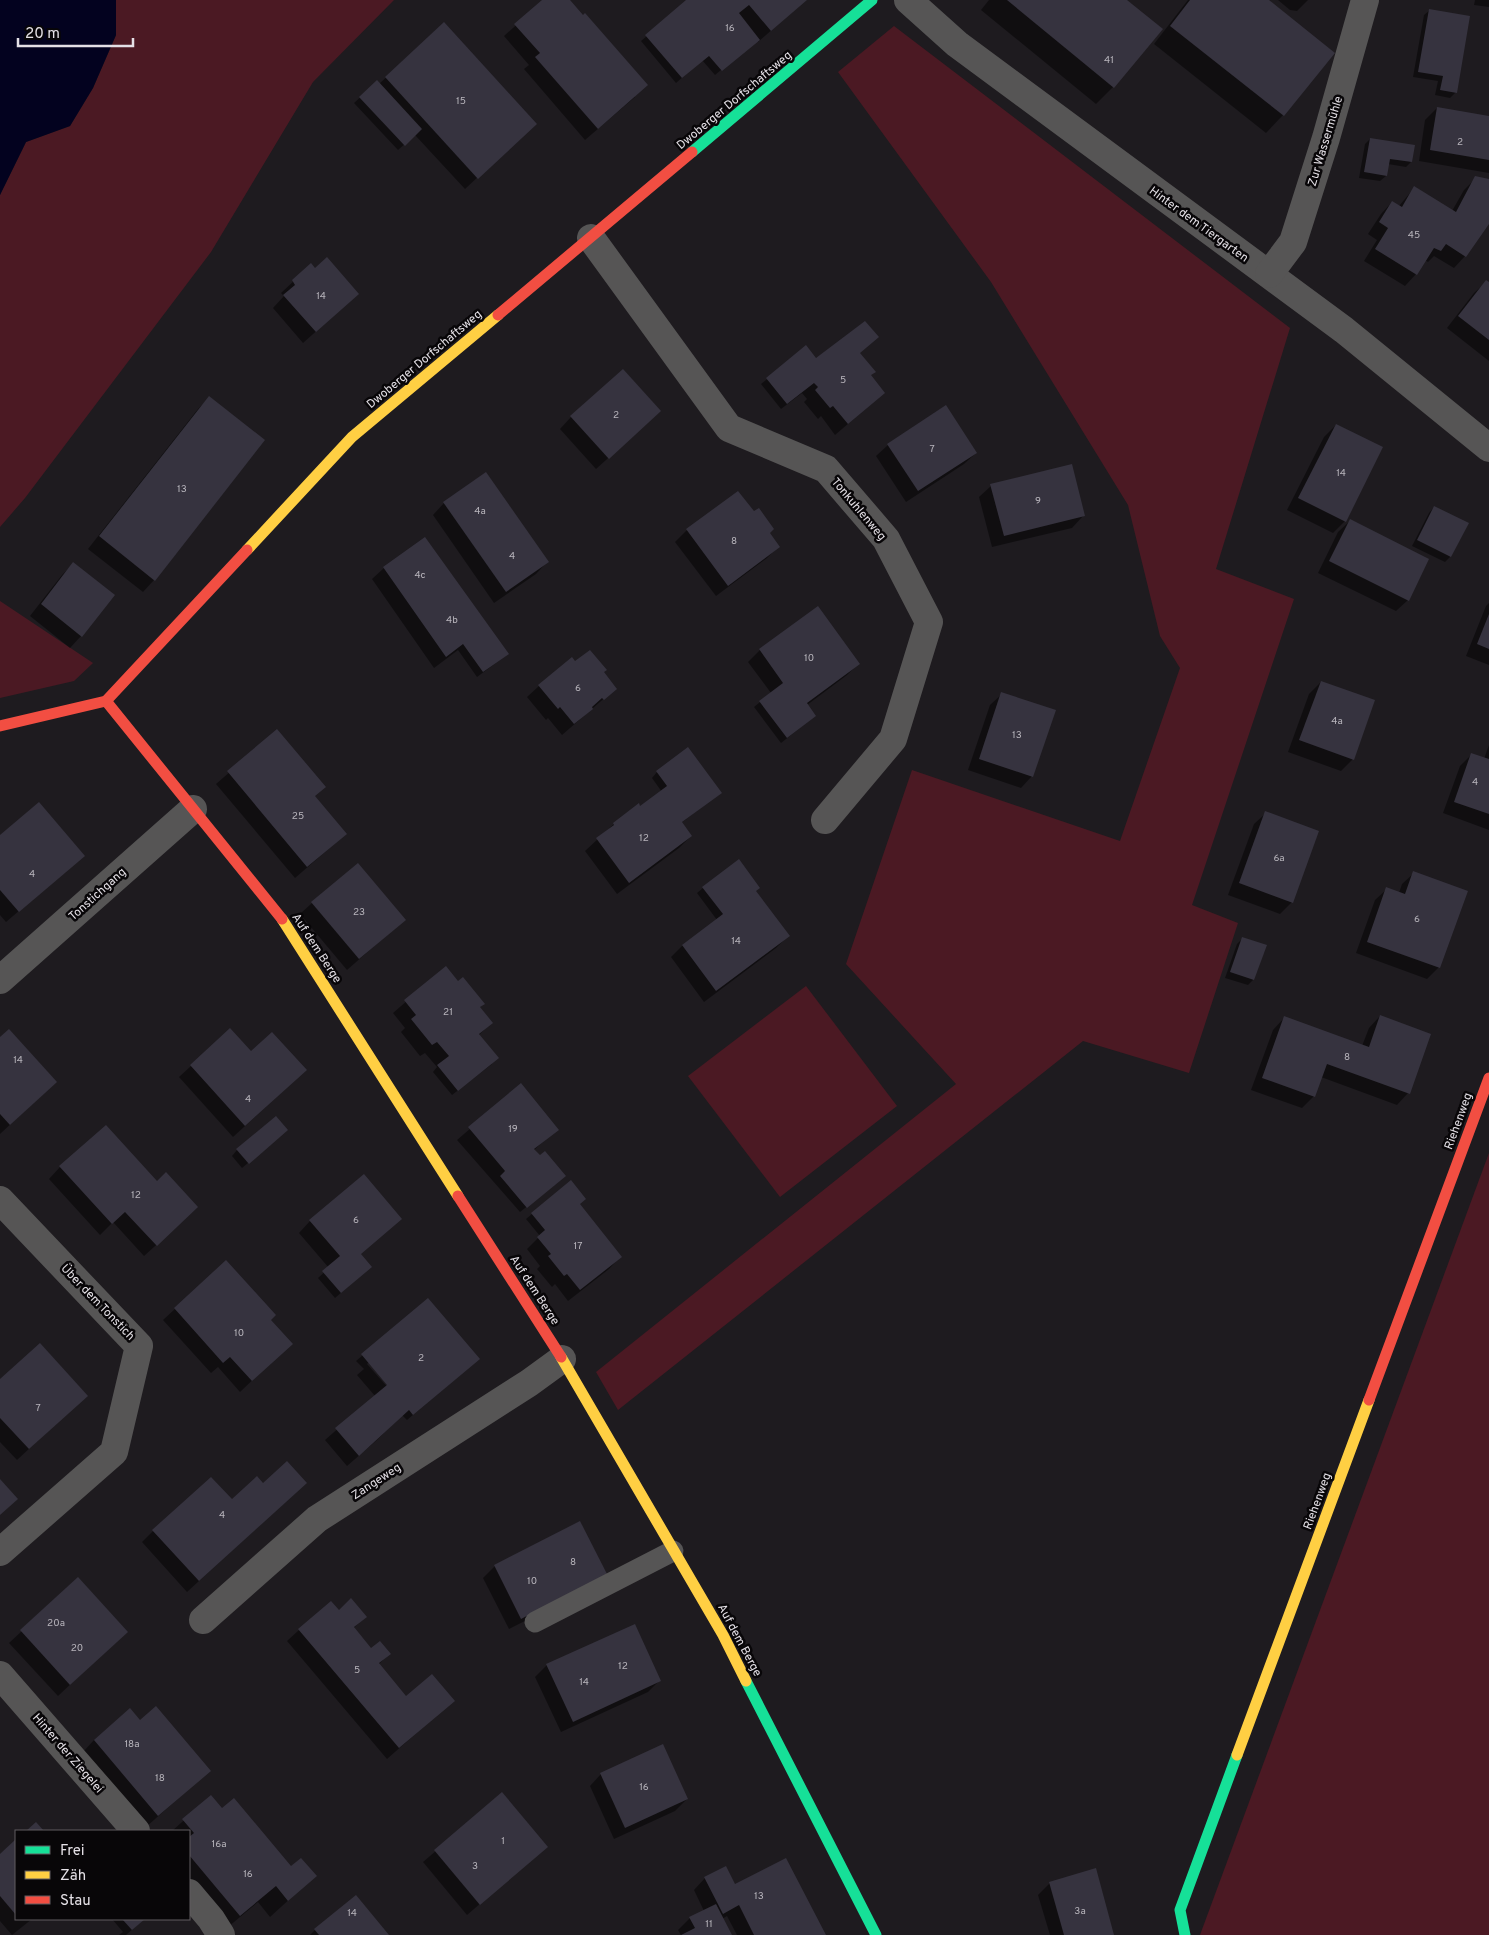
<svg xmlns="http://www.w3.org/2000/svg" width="1489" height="1935" font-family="Overpass,sans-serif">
	<rect width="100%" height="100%" fill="#1e1b1f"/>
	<g fill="#4b1923">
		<path d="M116,0H394L313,82L211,252L25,498L0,527V195L26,142L70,126L93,88L116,35Z"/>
		<path d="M894,26L1290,328L1216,569L1294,599L1192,905L1238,923L1189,1073L1083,1041L618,1410L596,1372L956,1084L846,964L912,770L1120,841L1180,668L1160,636L1128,505L991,282L838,72Z"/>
		<path d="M0,601L93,663L74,681L0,698Z"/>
		<path d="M806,986L897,1106L780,1197L688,1076Z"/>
		<path d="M1489,1153V1935H1200Z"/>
	</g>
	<path fill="#03021f" d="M0,0H116V35L93,88L70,126L26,142L0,195Z"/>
	<g fill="#0007" fill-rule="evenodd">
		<path d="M544,0H568L635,97L585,140L524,69L529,65L504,36Z"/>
		<path d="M690,0H806L758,42L757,40L715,75L702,60L676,83L641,41Z"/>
		<path d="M989,0H1125L1113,87L1096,104L981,10Z"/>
		<path d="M1188,0H1267L1283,115L1266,133L1154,44Z"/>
		<path d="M1278,0H1308L1297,11L1290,10Z"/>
		<path d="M1475,0H1489V7L1474,5Z"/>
		<path d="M1430,10L1456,92L1450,98L1435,95L1438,81L1413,77L1424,15Z"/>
		<path d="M444,24L523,135L465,189L415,135L398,150L354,103L377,82L379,84Z"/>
		<path d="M1437,108L1489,117V173L1419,161L1425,120Z"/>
		<path d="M1370,139L1411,162L1406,167L1388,164L1386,176L1380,181L1359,178L1365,144Z"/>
		<path d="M1476,178L1489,180V222L1465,256L1454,268L1434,256L1428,262L1425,260L1416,274L1405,286L1364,261L1377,240L1368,234L1381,214L1392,202L1399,206L1415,187L1452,211L1464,190Z"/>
		<path d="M311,265L314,269L358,294L303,343L273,308L284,296L281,293Z"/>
		<path d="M1486,282L1489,284V361L1447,328L1474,293Z"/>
		<path d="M806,347L815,358L859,353L870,376L884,393L835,435L821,416L818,419L804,402L807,399L802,393L781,409L761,384Z"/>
		<path d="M209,398L154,580L143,592L88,549L198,409Z"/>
		<path d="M571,417L647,423L596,469L560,429Z"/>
		<path d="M1336,425L1345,521L1333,533L1287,510L1324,437Z"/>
		<path d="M888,445L976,453L964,464L906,502L876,456Z"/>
		<path d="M991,486L1083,516L1072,528L992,547L979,497Z"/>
		<path d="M738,493L778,547L767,558L716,596L675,542L687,530Z"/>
		<path d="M444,503L547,562L536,574L494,603L433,515Z"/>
		<path d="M1434,507L1450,557L1445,562L1412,546L1429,513Z"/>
		<path d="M1350,521L1408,600L1396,611L1318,573L1338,532Z"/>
		<path d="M73,564L81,636L70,648L30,616L62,575Z"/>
		<path d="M384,568L508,654L477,677L458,650L434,668L372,579Z"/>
		<path d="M1489,603V665L1466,656L1486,606Z"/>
		<path d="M817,608L858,664L847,675L807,705L815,716L781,743L754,707L771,693L748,662L760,650Z"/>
		<path d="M574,663L603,672L616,688L562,735L548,718L546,720L527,697L539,686Z"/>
		<path d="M1321,682L1373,701L1352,760L1341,771L1288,752L1309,694Z"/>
		<path d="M1002,694L1032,776L1021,788L968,770L990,705Z"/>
		<path d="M277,731L314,797L346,834L295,878L216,784Z"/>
		<path d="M1489,745V830L1443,813L1460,766L1472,754L1484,759Z"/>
		<path d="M657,772L720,793L681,823L691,836L679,848L617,894L585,851L614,824L662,792L652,778Z"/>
		<path d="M1266,813L1292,902L1280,914L1228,895L1254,824Z"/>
		<path d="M0,836L83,856L6,922L0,915Z"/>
		<path d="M1414,873L1439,967L1427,979L1356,953L1375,900L1387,889L1399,893L1402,884Z"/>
		<path d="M703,888L788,936L776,948L704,1002L671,957L683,945L717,920L697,893Z"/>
		<path d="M312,903L404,920L347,970L300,914Z"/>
		<path d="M1243,938L1253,980L1248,985L1225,978L1237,944Z"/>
		<path d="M446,967L458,982L483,1004L479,1008L491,1023L479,1035L492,1064L452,1095L433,1072L437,1067L425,1053L420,1056L401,1032L405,1028L393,1013Z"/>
		<path d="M1380,1016L1408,1093L1397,1105L1321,1077L1314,1096L1302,1108L1251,1090L1273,1030L1284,1018L1362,1046L1369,1028Z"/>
		<path d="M0,1039L44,1093L0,1134Z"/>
		<path d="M249,1051L293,1082L233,1137L179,1077L191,1066Z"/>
		<path d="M521,1085L557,1129L534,1150L559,1181L520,1212L457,1140Z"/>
		<path d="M281,1135L242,1168L232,1156L237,1150Z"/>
		<path d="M60,1167L185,1219L144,1256L113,1222L100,1235L49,1179Z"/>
		<path d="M579,1205L620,1257L609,1269L568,1301L555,1284L552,1287L537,1269L540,1266L527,1249L540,1236L526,1219L532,1214Z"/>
		<path d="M310,1221L360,1255L365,1272L335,1298L318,1278L329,1268L299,1233Z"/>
		<path d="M226,1262L269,1320L279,1355L240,1392L218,1367L211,1373L163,1320Z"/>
		<path d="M428,1300L473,1364L407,1420L402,1415L377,1440L347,1466L325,1440L375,1396L357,1375L364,1369L356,1361ZM369,1362L392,1389L390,1390L367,1364Z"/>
		<path d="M0,1381L74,1407L17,1460L0,1442Z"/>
		<path d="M263,1484L294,1494L187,1592L142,1542L153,1531L232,1501Z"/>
		<path d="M579,1523L594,1586L509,1629L483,1578L495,1566Z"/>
		<path d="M78,1579L126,1632L58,1696L9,1643Z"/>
		<path d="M339,1611L365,1616L353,1629L371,1650L389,1654L378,1665L406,1698L453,1701L387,1759L287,1641L299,1630Z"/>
		<path d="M547,1665L659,1681L648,1692L561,1732L535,1677Z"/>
		<path d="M94,1740L197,1782L146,1827L83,1752Z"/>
		<path d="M601,1774L687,1799L675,1811L614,1839L590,1786Z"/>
		<path d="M502,1794L546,1847L467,1915L423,1862Z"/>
		<path d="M211,1796L222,1810L291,1868L315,1876L270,1917L258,1902L222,1932L189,1893V1831H172Z"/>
		<path d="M16,1841V1919H32L12,1935L0,1921V1855Z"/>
		<path d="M705,1878L734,1885L824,1935H737L727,1916L722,1919L730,1935H681L678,1930L690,1918L704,1911L694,1890Z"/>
		<path d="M1050,1883L1113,1935H1050L1038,1895Z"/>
		<path d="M112,1919H144L126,1935H119L123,1932Z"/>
		<path d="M315,1930L388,1935H310Z"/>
	</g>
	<g fill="#36333f">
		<path d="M542,0H570L583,15L585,13L648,85L598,129L535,57L540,53L514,24Z"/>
		<path d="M686,0H807L771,31L749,5L739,13L760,40L722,71L709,56L682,78L645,35Z"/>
		<path d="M1007,0H1127L1163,29L1114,88Z"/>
		<path d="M1190,0H1269L1335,53L1284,116L1170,26Z"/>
		<path d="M1429,9L1470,16L1457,93L1440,90L1443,76L1418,72Z"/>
		<path d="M444,22L537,124L478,179L385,77Z"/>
		<path d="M377,80L422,129L405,146L359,97Z"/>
		<path d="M1437,107L1489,116V160L1430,150Z"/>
		<path d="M1370,138L1415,145L1412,162L1390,159L1387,176L1364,172Z"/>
		<path d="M1475,176L1489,179V224L1466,257L1446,244L1441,251L1434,248L1417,275L1375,249L1388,228L1379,222L1392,201L1402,207L1414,186L1456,212Z"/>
		<path d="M327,257L359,294L316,332L283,295L295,285L292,280L311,263L315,268Z"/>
		<path d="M1486,280L1489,282V340L1458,316Z"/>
		<path d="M865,321L879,337L860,353L876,372L871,375L885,393L848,424L833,406L830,408L815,390L818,387L814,383L787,404L766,378L806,345L816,358Z"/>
		<path d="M623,369L661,411L609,459L570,416Z"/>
		<path d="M209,396L265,440L155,581L99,536Z"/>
		<path d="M946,405L977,453L918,491L887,444Z"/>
		<path d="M1336,424L1383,447L1346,522L1298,498Z"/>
		<path d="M1072,464L1085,516L1004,536L990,484Z"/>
		<path d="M486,472L549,562L506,592L443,502Z"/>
		<path d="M738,491L754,511L759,508L774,529L770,533L780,547L728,586L686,529Z"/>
		<path d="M1434,506L1469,523L1451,557L1417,540Z"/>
		<path d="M1350,519L1429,559L1409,601L1329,561Z"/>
		<path d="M425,537L509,654L483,672L463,644L446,657L383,567Z"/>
		<path d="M73,562L115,595L82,637L41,604Z"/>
		<path d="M818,606L860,664L807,703L816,716L787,738L759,701L783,683L759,649Z"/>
		<path d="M1489,614V649L1477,644Z"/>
		<path d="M590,650L607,670L604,672L617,689L604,700L602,698L592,707L593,709L574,724L560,707L558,709L538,685L572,657L575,661Z"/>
		<path d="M1321,681L1375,700L1354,760L1299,740Z"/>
		<path d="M1001,692L1056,710L1033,777L979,759Z"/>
		<path d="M277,729L326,787L315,796L347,834L307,867L227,771Z"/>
		<path d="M688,747L722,793L682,822L692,836L629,883L596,838L614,825L613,823L639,803L640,806L667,786L656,771Z"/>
		<path d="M1471,753L1489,759V814L1454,802Z"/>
		<path d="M39,802L85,856L19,912L0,890V835Z"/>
		<path d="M1265,811L1319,831L1293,903L1239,883Z"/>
		<path d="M739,859L760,888L756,891L790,936L716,991L682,945L723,914L702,887Z"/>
		<path d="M358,863L406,920L359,959L311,902Z"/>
		<path d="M1413,871L1468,891L1440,968L1367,942L1386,887L1405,894Z"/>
		<path d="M1242,937L1267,945L1254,980L1230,972Z"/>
		<path d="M446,966L458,981L463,977L485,1004L480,1007L493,1023L479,1034L499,1058L458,1091L437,1065L449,1056L437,1042L432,1045L411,1019L416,1015L404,1000Z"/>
		<path d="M1380,1015L1431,1034L1410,1094L1327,1064L1315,1097L1262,1078L1284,1016L1369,1047Z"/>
		<path d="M230,1028L251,1051L272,1032L307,1070L245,1126L190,1065Z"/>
		<path d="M9,1029L57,1082L10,1125L0,1114V1037Z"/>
		<path d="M521,1083L559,1130L534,1149L540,1155L545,1151L566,1176L527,1208L500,1176L505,1171L468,1127Z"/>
		<path d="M276,1116L288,1130L249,1164L236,1149Z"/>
		<path d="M106,1125L157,1181L166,1172L198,1207L157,1246L125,1212L112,1224L59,1166Z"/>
		<path d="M364,1174L402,1219L361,1254L372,1267L341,1293L322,1271L340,1256L309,1220Z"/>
		<path d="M571,1180L586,1199L580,1204L622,1257L580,1290L567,1274L564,1276L548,1256L551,1254L537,1237L545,1230L531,1213Z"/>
		<path d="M226,1260L276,1315L271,1320L293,1344L252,1381L230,1357L223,1363L174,1308Z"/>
		<path d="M428,1298L480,1359L413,1415L409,1410L359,1456L335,1428L387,1385L361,1354Z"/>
		<path d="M40,1343L88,1396L29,1449L0,1418V1379Z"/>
		<path d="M287,1461L307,1483L199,1581L152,1530L211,1477L232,1499L257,1476L263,1483Z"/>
		<path d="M0,1479L18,1499L0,1515Z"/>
		<path d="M580,1521L607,1574L521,1619L494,1565Z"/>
		<path d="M78,1577L128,1632L70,1685L20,1630Z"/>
		<path d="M351,1598L367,1617L354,1627L371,1648L380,1641L391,1654L379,1663L406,1696L432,1674L455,1701L399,1748L298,1629L331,1601L339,1610Z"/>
		<path d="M635,1624L661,1681L573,1722L546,1664Z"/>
		<path d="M156,1706L211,1771L158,1816L94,1740L130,1708L140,1720Z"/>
		<path d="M663,1744L688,1799L625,1828L600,1773Z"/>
		<path d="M502,1792L548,1847L480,1905L434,1850Z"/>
		<path d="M211,1795L222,1808L234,1798L291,1866L301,1858L317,1876L288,1901L276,1886L240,1916L189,1855V1837L194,1833L182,1819Z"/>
		<path d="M36,1822L44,1831H26Z"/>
		<path d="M16,1839V1915L0,1896V1854Z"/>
		<path d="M786,1858L826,1935H754L739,1905L723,1914L704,1877L726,1866L735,1884Z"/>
		<path d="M1096,1868L1114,1935H1064L1049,1882Z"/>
		<path d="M356,1895L389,1935H319L314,1929Z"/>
		<path d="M716,1904L732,1935H681L695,1928L689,1917Z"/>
		<path d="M122,1919H145L132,1930Z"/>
	</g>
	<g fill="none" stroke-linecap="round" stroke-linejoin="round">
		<path stroke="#565555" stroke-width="21" d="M535,1622L673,1551"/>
		<g stroke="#565555" stroke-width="28">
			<path d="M908,0L957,44L1344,330L1489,448"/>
			<path d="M591,238L729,428L826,469L886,539L929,622L893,739L825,820"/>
			<path d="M1269,274L1293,242L1326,138L1365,0"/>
			<path d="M0,980L193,809"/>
			<path d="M0,1200L139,1346L114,1452L0,1552"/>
			<path d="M203,1620L317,1519L529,1383L562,1359"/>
			<path d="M0,1675L136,1831"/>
			<path d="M189,1893L211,1919L221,1935"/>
		</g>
		<g stroke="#16e098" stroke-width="11">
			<path d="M692,152L872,0"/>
			<path d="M746,1681L876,1935"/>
			<path d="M1185,1935L1180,1910L1237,1755"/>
		</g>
		<g stroke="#ffcf43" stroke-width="11">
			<path d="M247,550L352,437L498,315"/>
			<path d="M282,919L458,1196"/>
			<path d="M561,1357L723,1635L746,1681"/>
			<path d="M1237,1755L1369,1400"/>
		</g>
		<g stroke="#f24e42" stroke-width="11">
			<path d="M498,315L692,152"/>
			<path d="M106,701L282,919"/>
			<path d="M0,726L106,701L247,550"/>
			<path d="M458,1196L561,1357"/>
			<path d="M1369,1400L1489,1078"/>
		</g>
	</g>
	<g text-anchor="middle" stroke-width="5" stroke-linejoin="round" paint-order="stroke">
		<g font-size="10" fill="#b8b5bc">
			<text x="730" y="31">16</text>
			<text x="1109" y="63">41</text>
			<text x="461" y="104">15</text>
			<text x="1460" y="145">2</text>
			<text x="1414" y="238">45</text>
			<text x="321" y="299">14</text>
			<text x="843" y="383">5</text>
			<text x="616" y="418">2</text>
			<text x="932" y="452">7</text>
			<text x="1341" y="476">14</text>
			<text x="182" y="492">13</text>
			<text x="1038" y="504">9</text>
			<text x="480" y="514">4a</text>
			<text x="734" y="544">8</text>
			<text x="512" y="559">4</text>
			<text x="420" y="578">4c</text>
			<text x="452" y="623">4b</text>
			<text x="809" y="661">10</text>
			<text x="578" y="691">6</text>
			<text x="1337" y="724">4a</text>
			<text x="1017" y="738">13</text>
			<text x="1475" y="785">4</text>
			<text x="298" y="819">25</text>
			<text x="644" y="841">12</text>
			<text x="1279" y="861">6a</text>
			<text x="32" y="877">4</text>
			<text x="359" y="915">23</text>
			<text x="1417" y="922">6</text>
			<text x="736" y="944">14</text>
			<text x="448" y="1015">21</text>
			<text x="1347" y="1060">8</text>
			<text x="18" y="1063">14</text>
			<text x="248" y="1102">4</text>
			<text x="513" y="1132">19</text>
			<text x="136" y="1198">12</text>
			<text x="356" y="1223">6</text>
			<text x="578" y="1249">17</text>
			<text x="239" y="1336">10</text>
			<text x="421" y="1361">2</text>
			<text x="38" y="1411">7</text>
			<text x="222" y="1518">4</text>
			<text x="573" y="1565">8</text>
			<text x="532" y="1584">10</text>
			<text x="56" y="1626">20a</text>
			<text x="77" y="1651">20</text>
			<text x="623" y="1669">12</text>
			<text x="357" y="1673">5</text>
			<text x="584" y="1685">14</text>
			<text x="132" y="1747">18a</text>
			<text x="160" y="1781">18</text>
			<text x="644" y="1790">16</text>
			<text x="503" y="1844">1</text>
			<text x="219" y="1847">16a</text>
			<text x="475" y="1869">3</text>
			<text x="248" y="1877">16</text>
			<text x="759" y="1899">13</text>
			<text x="1080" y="1914">3a</text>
			<text x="352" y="1916">14</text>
			<text x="709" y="1927">11</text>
		</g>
		<g font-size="12" fill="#e4e0e6" stroke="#080608">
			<text transform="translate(734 100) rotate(-40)" y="4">Dwoberger Dorfschaftsweg</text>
			<text transform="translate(1325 141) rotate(-73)" y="4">Zur Wassermühle</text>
			<text transform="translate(1199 224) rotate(36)" y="4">Hinter dem Tiergarten</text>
			<text transform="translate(424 359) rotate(-40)" y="4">Dwoberger Dorfschaftsweg</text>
			<text transform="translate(859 509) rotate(50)" y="4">Tonkuhlenweg</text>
			<text transform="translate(97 894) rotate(-42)" y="4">Tonstichgang</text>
			<text transform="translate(317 948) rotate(57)" y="4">Auf dem Berge</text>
			<text transform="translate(1458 1121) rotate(-70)" y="4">Riehenweg</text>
			<text transform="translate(535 1290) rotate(57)" y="4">Auf dem Berge</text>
			<text transform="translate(98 1302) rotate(46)" y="4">Über dem Tonstich</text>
			<text transform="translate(376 1481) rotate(-33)" y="4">Zangeweg</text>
			<text transform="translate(1317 1501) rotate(-70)" y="4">Riehenweg</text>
			<text transform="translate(740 1640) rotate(62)" y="4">Auf dem Berge</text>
			<text transform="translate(68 1753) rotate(49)" y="4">Hinter der Ziegelei</text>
		</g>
	</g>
	<rect x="15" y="1830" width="175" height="90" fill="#080608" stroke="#605d61"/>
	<rect x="25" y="1846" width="25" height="8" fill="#16e098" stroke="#605d61"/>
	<text x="60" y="1855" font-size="15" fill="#e4e0e6">Frei</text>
	<rect x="25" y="1871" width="25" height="8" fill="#ffcf43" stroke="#605d61"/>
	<text x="60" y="1880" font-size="15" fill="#e4e0e6">Zäh</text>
	<rect x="25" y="1896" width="25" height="8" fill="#f24e42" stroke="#605d61"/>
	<text x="60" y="1905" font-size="15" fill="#e4e0e6">Stau</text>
	<path d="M18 38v8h115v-8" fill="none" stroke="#e4e0e6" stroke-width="2.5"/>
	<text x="25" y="38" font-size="15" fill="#e4e0e6" stroke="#080608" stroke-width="4" paint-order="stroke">20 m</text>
</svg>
